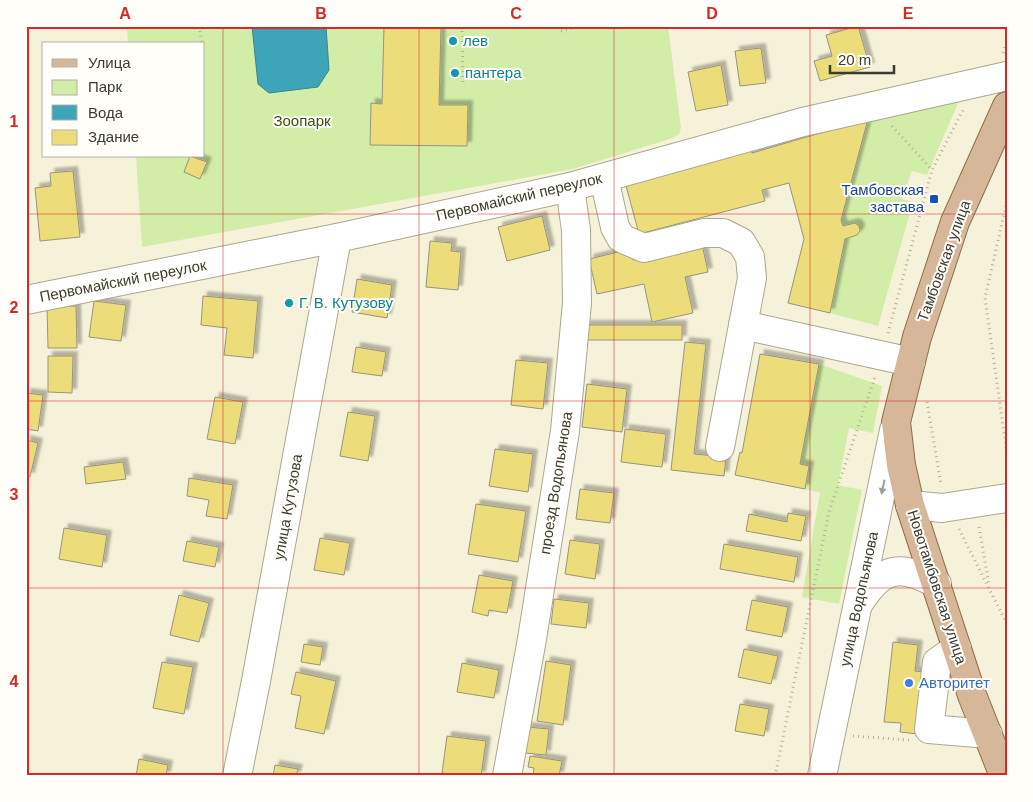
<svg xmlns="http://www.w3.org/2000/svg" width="1033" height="802" font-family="Helvetica,sans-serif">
	<defs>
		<filter id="shadow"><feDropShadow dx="4.5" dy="-4.5" stdDeviation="1" flood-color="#0004"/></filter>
	</defs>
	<rect width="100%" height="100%" fill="#f6f2d9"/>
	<g fill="#d2eda7">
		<path d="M127,26H668L681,128L679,134L673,138L573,169L142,247L136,156H204V44H128Z"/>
		<path d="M959,101L927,175L912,171L902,199L913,202L878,326L830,313L845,239L857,235L860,231L859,226L855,223L843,226L841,220L868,119Z"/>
		<path d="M819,364L882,386L873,433L849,428L838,485L862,490L839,604L802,597L820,493L805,489L809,466L800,464Z"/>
	</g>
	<path fill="#3ea4b8" stroke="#3e8490" d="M252,26H326L329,70L318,87L269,93L258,84Z"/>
	<g fill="#eddc7a" stroke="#98947d" filter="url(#shadow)">
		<path d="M384,26H441L439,105H468L467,146L370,145L371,103L382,104Z"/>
		<path d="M858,26L870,67L820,81L814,61L832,56L826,35Z"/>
		<path d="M761,48L766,83L740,86L735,51Z"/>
		<path d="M721,65L728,105L696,111L688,72Z"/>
		<path d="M868,119L841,220L843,226L855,223L859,226L860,231L857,235L845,239L830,313L788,303L804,239L789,183L762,190L765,201L639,234L625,182L751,148L752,153Z"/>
		<path d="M190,156L207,162L200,179L184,172Z"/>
		<path d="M73,171L80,237L40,241L35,188L51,186L50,173Z"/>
		<path d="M542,216L550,250L507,261L498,227Z"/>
		<path d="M430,241L452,243L451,251L461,252L458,290L426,287Z"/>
		<path d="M702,244L708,272L685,277L693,313L652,322L644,284L597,294L589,259L631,249L633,260Z"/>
		<path d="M357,279L392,285L387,318L352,312Z"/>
		<path d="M203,296L258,301L253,358L224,355L227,328L201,325Z"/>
		<path d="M94,301L126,305L121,341L89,337Z"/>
		<path d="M47,306H76L77,348H48Z"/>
		<rect x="585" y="325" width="97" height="15"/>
		<path d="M685,342L706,344L694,454L726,457L724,476L671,470Z"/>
		<path d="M356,347L386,352L382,376L352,372Z"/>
		<path d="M760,354L819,364L800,464L809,466L805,489L735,475L740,452L742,453Z"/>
		<path d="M48,356H73L72,393L48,392Z"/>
		<path d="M516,360L548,363L543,409L511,405Z"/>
		<path d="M587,384L627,389L622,432L582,427Z"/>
		<path d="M26,393L43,395L38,431L26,429Z"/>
		<path d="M215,397L243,402L235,444L207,439Z"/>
		<path d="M348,412L375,416L368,461L340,456Z"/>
		<path d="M625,429L666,434L662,467L621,462Z"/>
		<path d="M26,440L38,443L30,477L26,476Z"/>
		<path d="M495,449L533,454L528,492L489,486Z"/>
		<path d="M123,462L126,479L86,484L84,467Z"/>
		<path d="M189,478L233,485L227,519L206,516L209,500L187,496Z"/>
		<path d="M580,489L614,493L610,523L576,519Z"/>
		<path d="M476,504L526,511L518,562L468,554Z"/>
		<path d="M788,513L806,516L801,541L746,531L749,514L787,522Z"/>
		<path d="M64,528L107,535L102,567L59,559Z"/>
		<path d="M320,538L350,543L344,575L314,570Z"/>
		<path d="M570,540L600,544L595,579L565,574Z"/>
		<path d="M187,541L219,547L215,567L183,561Z"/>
		<path d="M724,544L798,557L794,582L720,569Z"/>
		<path d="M479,575L513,581L507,613L489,610L488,616L472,612Z"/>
		<path d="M179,595L209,603L199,642L170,635Z"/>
		<path d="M554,599L589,603L586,628L551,624Z"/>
		<path d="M752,600L788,607L782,637L746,630Z"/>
		<path d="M893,642L918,645L915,671L924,672L918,734L900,732L901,723L884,722Z"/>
		<path d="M304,644L323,647L320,665L301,662Z"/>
		<path d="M744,649L778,656L771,684L738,677Z"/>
		<path d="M546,661L571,665L563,725L537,721Z"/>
		<path d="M162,662L193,667L184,714L153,708Z"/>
		<path d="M462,663L499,670L494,698L457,692Z"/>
		<path d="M296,672L336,681L324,734L295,728L301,696L291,694Z"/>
		<path d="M740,704L769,709L764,736L735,731Z"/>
		<path d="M527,727L549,729L546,755L525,753Z"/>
		<path d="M447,736L486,741L481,776H463L442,773Z"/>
		<path d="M530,756L562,761L559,776H533L534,768L528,767Z"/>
		<path d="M139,759L168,765L166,776H136Z"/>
		<path d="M275,765L298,769L296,776H273Z"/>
	</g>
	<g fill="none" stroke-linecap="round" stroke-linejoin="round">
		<g stroke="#aba790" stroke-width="30">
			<g id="minor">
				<path d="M604,178L615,227L621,238L644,248L704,233H723L741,242L750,257L752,278L720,447"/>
				<path d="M26,300L337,238L570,187L803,122L1007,76"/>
				<path d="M743,325L911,362"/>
				<path d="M910,505L942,508L1007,498"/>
				<path d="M859,603C882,567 899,563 937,584"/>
				<path d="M957,648L937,662L929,729L988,734"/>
				<path d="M237,776L256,681L337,238"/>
				<path d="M507,776L532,639L565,431L577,303L576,230L570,187"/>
				<path d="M822,776L894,430"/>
			</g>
		</g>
		<g stroke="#906c48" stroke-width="30">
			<path id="major" d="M1004,776L972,695L910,505L901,465L896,422L917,337L955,222L1007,106"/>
		</g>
		<g stroke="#b3b09c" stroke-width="3" stroke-dasharray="1 4" stroke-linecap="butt">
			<path d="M199,26L202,44"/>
			<path d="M462,26L463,82"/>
			<path d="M561,31L580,26"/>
			<path d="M1003,53L1007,42"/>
			<path d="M892,126L932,170"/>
			<path d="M1007,201L985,298L1007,454"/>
			<path d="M888,333L932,170L963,110"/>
			<path d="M927,402L941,484"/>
			<path d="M979,527L989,585"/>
			<path d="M959,529L1007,624"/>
			<path d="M853,736L909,740"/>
			<path d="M775,776L829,512L875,377"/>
		</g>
		<use href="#minor" stroke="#fff" stroke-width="28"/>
		<use href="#major" stroke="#d7b799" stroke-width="28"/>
	</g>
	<defs><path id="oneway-solid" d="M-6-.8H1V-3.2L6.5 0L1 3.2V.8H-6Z" transform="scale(1.25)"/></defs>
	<use fill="#9e9d98" href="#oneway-solid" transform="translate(883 487) rotate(102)"/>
	<path fill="none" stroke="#d62828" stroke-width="1" stroke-opacity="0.55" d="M223,26V776M419,26V776M614,26V776M810,26V776M26,214H1007M26,401H1007M26,588H1007"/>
	<g fill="#0f9aa8" stroke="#fffef9" stroke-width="2">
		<circle cx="453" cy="41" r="5"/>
		<circle cx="455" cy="73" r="5"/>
		<circle cx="289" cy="303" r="5"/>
	</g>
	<rect fill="#1a4fb4" stroke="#fffef9" stroke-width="2" x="929" y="194" width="10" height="10" rx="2.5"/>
	<circle fill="#3f7fe0" stroke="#fffef9" stroke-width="2" cx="909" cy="683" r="5"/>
	<g text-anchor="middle" stroke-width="4" stroke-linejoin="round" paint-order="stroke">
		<g font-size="15" fill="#0d838f" stroke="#fffef9" text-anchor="start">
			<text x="463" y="46">лев</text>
			<text x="465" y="78">пантера</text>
			<text x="299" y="308">Г. В. Кутузову</text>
		</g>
		<g font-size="15" fill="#3c5010" stroke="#fffef9">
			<text x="302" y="126">Зоопарк</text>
		</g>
		<g font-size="15" fill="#164399" stroke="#fffef9" text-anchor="end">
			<text x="924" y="195">Тамбовская<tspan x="924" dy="17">застава</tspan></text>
		</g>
		<g font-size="15" fill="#3d3b31" stroke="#fffef9">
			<text transform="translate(519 197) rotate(-13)" y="5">Первомайский переулок</text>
			<text transform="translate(944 261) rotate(-70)" y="5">Тамбовская улица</text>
			<text transform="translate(123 281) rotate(-11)" y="5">Первомайский переулок</text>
			<text transform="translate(556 483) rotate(-81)" y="5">проезд Водопьянова</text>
			<text transform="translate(288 507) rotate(-80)" y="5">улица Кутузова</text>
			<text transform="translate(937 587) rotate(72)" y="5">Новотамбовская улица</text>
			<text transform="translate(859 599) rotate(-78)" y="5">улица Водопьянова</text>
		</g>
		<g font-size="15" fill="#366cbe" stroke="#fffef9" text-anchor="start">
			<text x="919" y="688">Авторитет</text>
		</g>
	</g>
	<rect width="1033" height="802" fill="none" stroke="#fffef9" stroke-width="55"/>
	<rect x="42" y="42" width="162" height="115" fill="#fffef9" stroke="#b1b0a9"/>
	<rect x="52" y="59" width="25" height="8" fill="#d7b799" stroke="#b1b0a9"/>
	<text x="88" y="68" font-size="15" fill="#3d3b31">Улица</text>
	<rect x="52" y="80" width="25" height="15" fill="#d2eda7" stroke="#b1b0a9"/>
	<text x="88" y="92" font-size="15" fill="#3d3b31">Парк</text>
	<rect x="52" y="105" width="25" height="15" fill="#3ea4b8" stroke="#b1b0a9"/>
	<text x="88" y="118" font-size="15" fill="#3d3b31">Вода</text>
	<rect x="52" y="130" width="25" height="15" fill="#eddc7a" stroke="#b1b0a9"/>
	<text x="88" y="142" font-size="15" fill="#3d3b31">Здание</text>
	<path d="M830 65v8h64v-8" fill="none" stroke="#3d3b31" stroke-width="2.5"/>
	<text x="838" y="65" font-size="15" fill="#3d3b31" stroke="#fffef9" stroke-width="4" paint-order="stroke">20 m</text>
	<rect x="28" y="28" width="978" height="746" fill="none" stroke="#d62828" stroke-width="2"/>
	<g font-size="16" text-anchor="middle" font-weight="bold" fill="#d62828">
		<text x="125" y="19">A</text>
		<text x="321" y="19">B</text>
		<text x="516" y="19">C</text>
		<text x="712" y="19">D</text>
		<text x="908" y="19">E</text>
		<text x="14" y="127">1</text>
		<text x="14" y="313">2</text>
		<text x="14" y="500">3</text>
		<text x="14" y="687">4</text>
	</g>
</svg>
